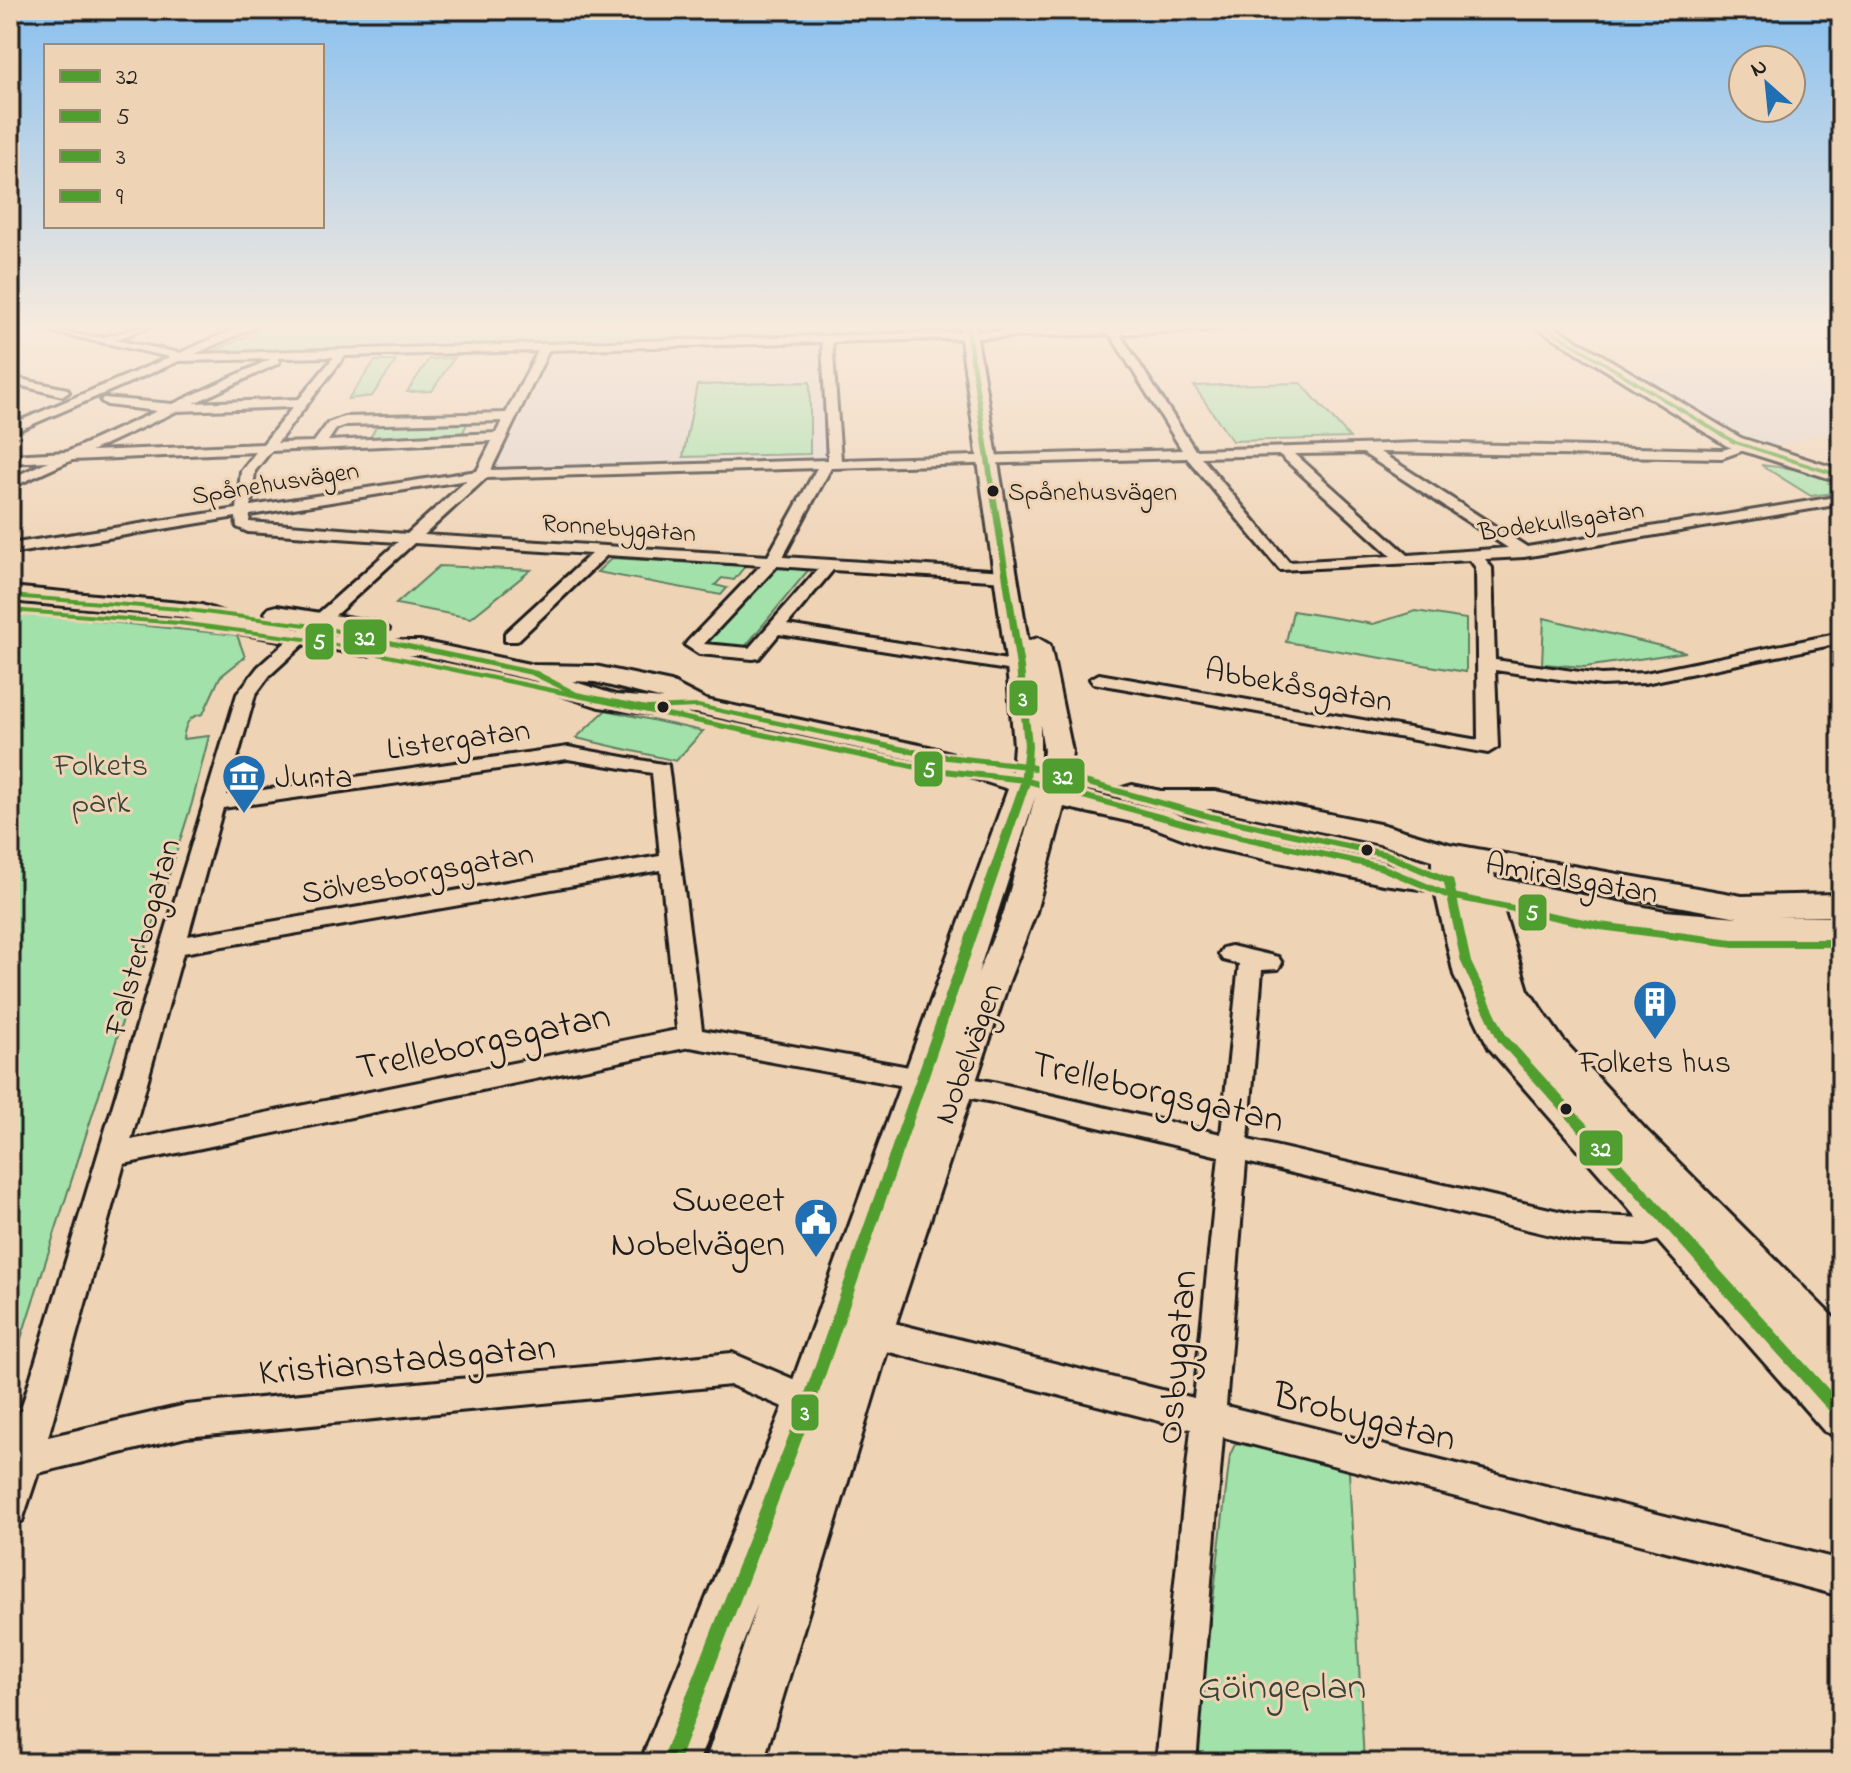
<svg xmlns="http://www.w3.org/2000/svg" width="1851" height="1773" font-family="'Indie Flower',sans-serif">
	<rect width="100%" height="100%" fill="#efd3b5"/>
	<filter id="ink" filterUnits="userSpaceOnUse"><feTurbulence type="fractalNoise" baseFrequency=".0125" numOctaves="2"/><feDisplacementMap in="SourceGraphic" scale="16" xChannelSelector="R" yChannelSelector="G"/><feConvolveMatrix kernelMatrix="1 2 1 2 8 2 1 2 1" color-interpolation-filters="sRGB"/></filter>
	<g filter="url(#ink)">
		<g fill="#e3d4ca">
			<path d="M822,345L826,460L798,464V460L741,462L739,465L729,466V462L671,463L670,467L620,468V465L526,467L524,471L503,470L494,465L556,352Z"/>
			<path d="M1841,364V430L1772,447L1745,437L1634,373Z"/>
		</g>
		<g fill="#a2e1a9" stroke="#5f7e62" stroke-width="2">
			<path d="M269,326H953L954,332L205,355Z"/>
			<path d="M454,358L432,391L407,392L429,359Z"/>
			<path d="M375,361H396L372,396L348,399Z"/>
			<path d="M810,382V454L683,457L697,385Z"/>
			<path d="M1301,383L1350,438L1232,441L1194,386Z"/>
			<path d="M468,422L462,434L370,438L377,425Z"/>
			<path d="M1761,465L1795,469L1829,479L1833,482L1829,483L1841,488V492L1811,496Z"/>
			<path d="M612,558L745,566L734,580L722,578L715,585L727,588L721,595L597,572Z"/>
			<path d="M771,562L810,568L744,648L701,641Z"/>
			<path d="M439,566L531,570L471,618L396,604Z"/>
			<path d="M1293,611L1373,624L1416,611L1466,619V672L1286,642Z"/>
			<path d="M10,612L237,635L245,657L220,677L203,714C188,716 185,725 183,739L209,736L192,803L10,1373Z"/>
			<path d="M1544,618L1686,652L1585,667L1542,664Z"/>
			<path d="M606,710L702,731H703L676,761L576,738Z"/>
			<path d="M1246,1441L1349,1471L1364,1763H1194L1230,1455L1235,1444Z"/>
		</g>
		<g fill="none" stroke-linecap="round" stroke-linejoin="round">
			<g stroke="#1c1c1c" stroke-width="6">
				<g id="street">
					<path d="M26,326C51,326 79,338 102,337C118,336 133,326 151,326L115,340L180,353L242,326H256L195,354L1162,326H1284L1120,334L1195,450L1419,443L1722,450L1747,443L1753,447L1722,458L1380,452L1527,547L1841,496V504L1524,557L1485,559L1492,568L1495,660L1601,675L1645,673L1841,633V643L1645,683L1601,685L1495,670L1498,747L1488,753L1093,683L1090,679L1099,674L1478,740L1476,568L1470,560L1280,570L1187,458L831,468L783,557L1006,571L1014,576L1006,581L833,570L787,625L1026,663V671L1020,672L779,634L759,658L753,659L699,654L685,645L688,641L761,565L607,555L517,641H505V633L591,554L414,543L270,675L255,695L227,795L568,747L668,765L702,1030L993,1082L1221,1134L1239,964L1223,960L1219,954L1223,948L1231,946L1278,957L1282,963L1278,969L1262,970L1248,1140L1576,1215L1645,1218L1668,1212L1678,1216L1682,1225L1678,1234L1645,1244L1576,1241L1246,1162L1226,1406L1841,1560V1596L1223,1437L1196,1763H1156L1191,1429L870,1347L859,1342L854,1332L859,1322L870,1317L1194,1398L1219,1156L993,1102L690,1047L124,1164L48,1437L186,1405L732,1353L821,1391L825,1402L821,1413L809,1418L731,1385L186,1437L38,1473L22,1521L10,1526V1446L237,694L258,667L398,542L248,532L237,527L236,517L10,554V544L237,509L241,471L256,452L72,460L10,488V479L48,461L10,463V455L67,452L157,411L107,405L101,401L103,398L173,404L271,359L179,361L10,434V425L170,357ZM1110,334L1182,450L841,460L832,342ZM822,342L828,460L491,470L549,350ZM538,351L506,413L344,417L328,423L314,442L277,443L345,356ZM334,357L299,399L194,403L279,363L278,358ZM293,407L263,444L91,451L177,411ZM502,421L496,433L328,441L336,429L346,425ZM492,441L477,471L251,506L255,471L271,451ZM1363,453L1508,548L1408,555L1295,454ZM1280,455L1391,556L1289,562L1201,457ZM817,468L768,556L424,535L486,478ZM467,480L407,534L249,522L250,515ZM777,566L818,569L749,648L704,644ZM568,759L652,773L660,856L188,936L223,808ZM661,870L677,1030L131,1140L183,953Z"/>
					<path d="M10,377L67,389L69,392L63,396L10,383Z"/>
				</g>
			</g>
			<g stroke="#1c1c1c" stroke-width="6">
				<g id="secondary">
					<path d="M959,326H975L1028,641L1038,638L1050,645L1072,751L1068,789L1169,811L1210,828L1383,864L1432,869V860L1379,844L1215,809H1161L1122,800L1117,794L1122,788L1132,785L1161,791H1215L1384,825L1449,844L1742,896L1841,894V916L1776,917H1841V941H1735L1665,933L1500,900L1528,990L1563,1040L1646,1130L1841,1325V1438L1824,1431L1489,1048L1454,975L1435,891L1383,884L1203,846L1150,826L1064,807L1036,912L1009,981L893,1332L763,1763H705L758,1603L698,1763H640L785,1402L1008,789L922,762L695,713L652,714L599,707L555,693L536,681L420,655H364L239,633L183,617L10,601V587L202,605L242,619L364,641H420L534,665L595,666L671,682L706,700L929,747L1012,771L1014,745L1007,667ZM572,681L595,682L663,699L616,695ZM1040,725L1044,751L1040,780ZM1035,797L1004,912L978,973ZM1494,873L1738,917L1665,911L1495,878Z"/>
					<path d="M1535,326H1553L1741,438L1841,470V482L1727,446Z"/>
					<path d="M277,606L377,622L389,629L377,636L269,618L265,613L269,608Z"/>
				</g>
			</g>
			<use href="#street" fill="#efd3b5" fill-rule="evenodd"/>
			<use href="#secondary" fill="#efd3b5" fill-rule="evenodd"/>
			<g stroke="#efd3b5" stroke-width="6">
				<path id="bus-1" d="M10,594L180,607L314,624L537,671L577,692L647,706L698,704L929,752L1027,763L1212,814L1389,852L1453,879L1471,962L1506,1035L1841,1403V1421L1836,1419L1498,1041L1461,962L1444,883L1383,857L1211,820L1026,769L929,758L698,708L647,710L575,696L531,675L314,628L180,611L10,598Z"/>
			</g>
			<g stroke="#efd3b5" stroke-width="6">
				<path id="bus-2" d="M10,608L179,621L312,638L926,766L1024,777L1208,827L1382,864L1448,892L1600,922L1733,939H1841V947H1733L1600,930L1446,898L1379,870L1207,833L1024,783L926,772L312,642L179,625L10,612Z"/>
			</g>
			<g stroke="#efd3b5" stroke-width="6">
				<path id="bus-3" d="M965,326H969L1024,667L1032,745L1030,783L816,1402L678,1763H660L802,1402L1020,783L1024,745L1016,667Z"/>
			</g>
			<g stroke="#efd3b5" stroke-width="6">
				<path id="bus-4" d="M1540,326H1546L1736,441L1841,474V478L1732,443Z"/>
			</g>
			<use href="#bus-1" fill="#509e2f" fill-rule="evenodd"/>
			<use href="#bus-2" fill="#509e2f" fill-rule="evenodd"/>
			<use href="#bus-3" fill="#509e2f" fill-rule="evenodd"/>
			<use href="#bus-4" fill="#509e2f" fill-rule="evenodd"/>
		</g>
	</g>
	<linearGradient id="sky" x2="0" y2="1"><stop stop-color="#89c0ef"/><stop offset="0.57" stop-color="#f8ebde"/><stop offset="1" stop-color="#f8ebde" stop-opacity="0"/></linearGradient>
	<rect width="1851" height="574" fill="url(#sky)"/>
	<defs>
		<g id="museum-pin" transform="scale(2.3)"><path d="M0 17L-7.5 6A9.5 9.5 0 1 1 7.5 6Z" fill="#1f6fb2" stroke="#efd3b5"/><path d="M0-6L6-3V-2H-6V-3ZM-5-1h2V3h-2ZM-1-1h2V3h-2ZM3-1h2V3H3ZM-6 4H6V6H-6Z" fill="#fff"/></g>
		<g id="building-pin" transform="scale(2.3)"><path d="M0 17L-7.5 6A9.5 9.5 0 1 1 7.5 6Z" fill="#1f6fb2" stroke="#efd3b5"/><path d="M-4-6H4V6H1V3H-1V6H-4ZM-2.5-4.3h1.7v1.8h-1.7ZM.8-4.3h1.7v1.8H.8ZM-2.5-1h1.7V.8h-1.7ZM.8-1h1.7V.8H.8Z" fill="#fff"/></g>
		<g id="civic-pin" transform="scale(2.3)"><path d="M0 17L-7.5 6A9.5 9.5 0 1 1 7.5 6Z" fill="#1f6fb2" stroke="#efd3b5"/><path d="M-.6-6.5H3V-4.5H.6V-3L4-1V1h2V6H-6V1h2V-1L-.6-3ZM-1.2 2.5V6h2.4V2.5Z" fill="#fff"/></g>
	</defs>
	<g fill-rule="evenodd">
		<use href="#museum-pin" x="244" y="776"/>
		<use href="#building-pin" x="1655" y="1002"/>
		<use href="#civic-pin" x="816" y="1220"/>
	</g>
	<g fill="#1c1c1c" stroke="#efd3b5" stroke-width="3">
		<circle cx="993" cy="491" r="7"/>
		<circle cx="663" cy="707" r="7"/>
		<circle cx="1367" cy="850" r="7"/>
		<circle cx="1566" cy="1109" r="7"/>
	</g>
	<g text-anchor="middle" stroke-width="6" stroke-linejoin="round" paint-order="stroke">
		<g font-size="26" fill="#1c1c1c" stroke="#efd3b5">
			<text transform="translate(275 482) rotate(-9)" y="9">Spånehusvägen</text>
			<text transform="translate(1561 520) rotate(-8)" y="9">Bodekullsgatan</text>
			<text transform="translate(619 527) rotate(4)" y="9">Ronnebygatan</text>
		</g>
		<g font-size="26" fill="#1c1c1c" stroke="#efd3b5" text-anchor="start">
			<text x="1008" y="500">Spånehusvägen</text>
		</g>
		<g font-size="32" fill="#1c1c1c" stroke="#efd3b5">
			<text transform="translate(1299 684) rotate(10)" y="11">Abbekåsgatan</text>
			<text transform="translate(458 738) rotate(-8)" y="11">Listergatan</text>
			<text transform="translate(417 872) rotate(-10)" y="11">Sölvesborgsgatan</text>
			<text transform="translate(1572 877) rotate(10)" y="11">Amiralsgatan</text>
			<text transform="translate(141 937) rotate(-74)" y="11">Falsterbogatan</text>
			<text transform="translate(967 1053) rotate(-70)" y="11">Nobelvägen</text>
		</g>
		<g font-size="32" fill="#374338" stroke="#efd3b5">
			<text x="101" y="775">Folkets<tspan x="101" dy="37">park</tspan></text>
		</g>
		<g font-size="32" fill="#1c1c1c" stroke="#efd3b5" text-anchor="start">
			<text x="275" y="787">Junta</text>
			<text x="1655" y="1072" text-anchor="middle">Folkets hus</text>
		</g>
		<g font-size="38" fill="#1c1c1c" stroke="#efd3b5">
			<text transform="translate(483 1040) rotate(-12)" y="13">Trelleborgsgatan</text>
			<text transform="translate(1158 1090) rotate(13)" y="13">Trelleborgsgatan</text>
			<text transform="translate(1175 1357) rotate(-85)" y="13">Osbygatan</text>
			<text transform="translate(407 1358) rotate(-5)" y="13">Kristianstadsgatan</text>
			<text transform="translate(1365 1415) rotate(14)" y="13">Brobygatan</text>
		</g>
		<g font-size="38" fill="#1c1c1c" stroke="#efd3b5" text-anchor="end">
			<text x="785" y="1211">Sweeet<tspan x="785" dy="44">Nobelvägen</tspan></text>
		</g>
		<g font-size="38" fill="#374338" stroke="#efd3b5">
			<text x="1282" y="1698">Göingeplan</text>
		</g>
	</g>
	<g stroke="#efd3b5" stroke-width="3">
		<rect x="342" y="618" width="46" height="38" rx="8" fill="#509e2f"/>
		<rect x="304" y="622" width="31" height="39" rx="8" fill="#509e2f"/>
		<rect x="1008" y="679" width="31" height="38" rx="8" fill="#509e2f"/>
		<rect x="913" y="750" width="31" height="38" rx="8" fill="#509e2f"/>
		<rect x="1041" y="757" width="45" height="38" rx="8" fill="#509e2f"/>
		<rect x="1517" y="893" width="31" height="39" rx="8" fill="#509e2f"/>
		<rect x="1578" y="1129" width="46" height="38" rx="8" fill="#509e2f"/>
		<rect x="790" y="1393" width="30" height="39" rx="8" fill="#509e2f"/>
	</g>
	<g font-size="22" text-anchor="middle" font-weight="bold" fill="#fff">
		<text x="365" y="645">32</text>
		<text x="319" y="649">5</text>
		<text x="1023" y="706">3</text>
		<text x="929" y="777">5</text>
		<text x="1063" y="784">32</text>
		<text x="1532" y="920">5</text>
		<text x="1601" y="1156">32</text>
		<text x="805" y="1420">3</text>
	</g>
	<rect width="1851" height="1773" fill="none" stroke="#efd3b5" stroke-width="40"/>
	<rect x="20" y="20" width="1811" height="1733" fill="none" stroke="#1c1c1c" stroke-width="3" filter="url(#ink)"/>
	<rect x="44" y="44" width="280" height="184" fill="#efd3b5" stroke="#9b8a78" stroke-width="2"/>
	<rect x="60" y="70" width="40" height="12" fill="#509e2f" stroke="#9b8a78" stroke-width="2"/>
	<text x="116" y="84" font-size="24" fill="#1c1c1c">32</text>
	<rect x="60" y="110" width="40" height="12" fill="#509e2f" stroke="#9b8a78" stroke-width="2"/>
	<text x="116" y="124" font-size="24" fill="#1c1c1c">5</text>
	<rect x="60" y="150" width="40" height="12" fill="#509e2f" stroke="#9b8a78" stroke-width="2"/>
	<text x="116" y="164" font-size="24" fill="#1c1c1c">3</text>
	<rect x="60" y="190" width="40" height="12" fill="#509e2f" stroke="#9b8a78" stroke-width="2"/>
	<text x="116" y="204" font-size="24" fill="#1c1c1c">9</text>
	<g transform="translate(1767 84) rotate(333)"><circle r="38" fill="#efd3b5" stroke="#9b8a78" stroke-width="2"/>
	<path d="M0-6L14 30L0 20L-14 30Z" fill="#1f6fb2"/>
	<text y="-12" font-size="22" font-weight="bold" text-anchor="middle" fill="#1c1c1c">N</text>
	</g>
</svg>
